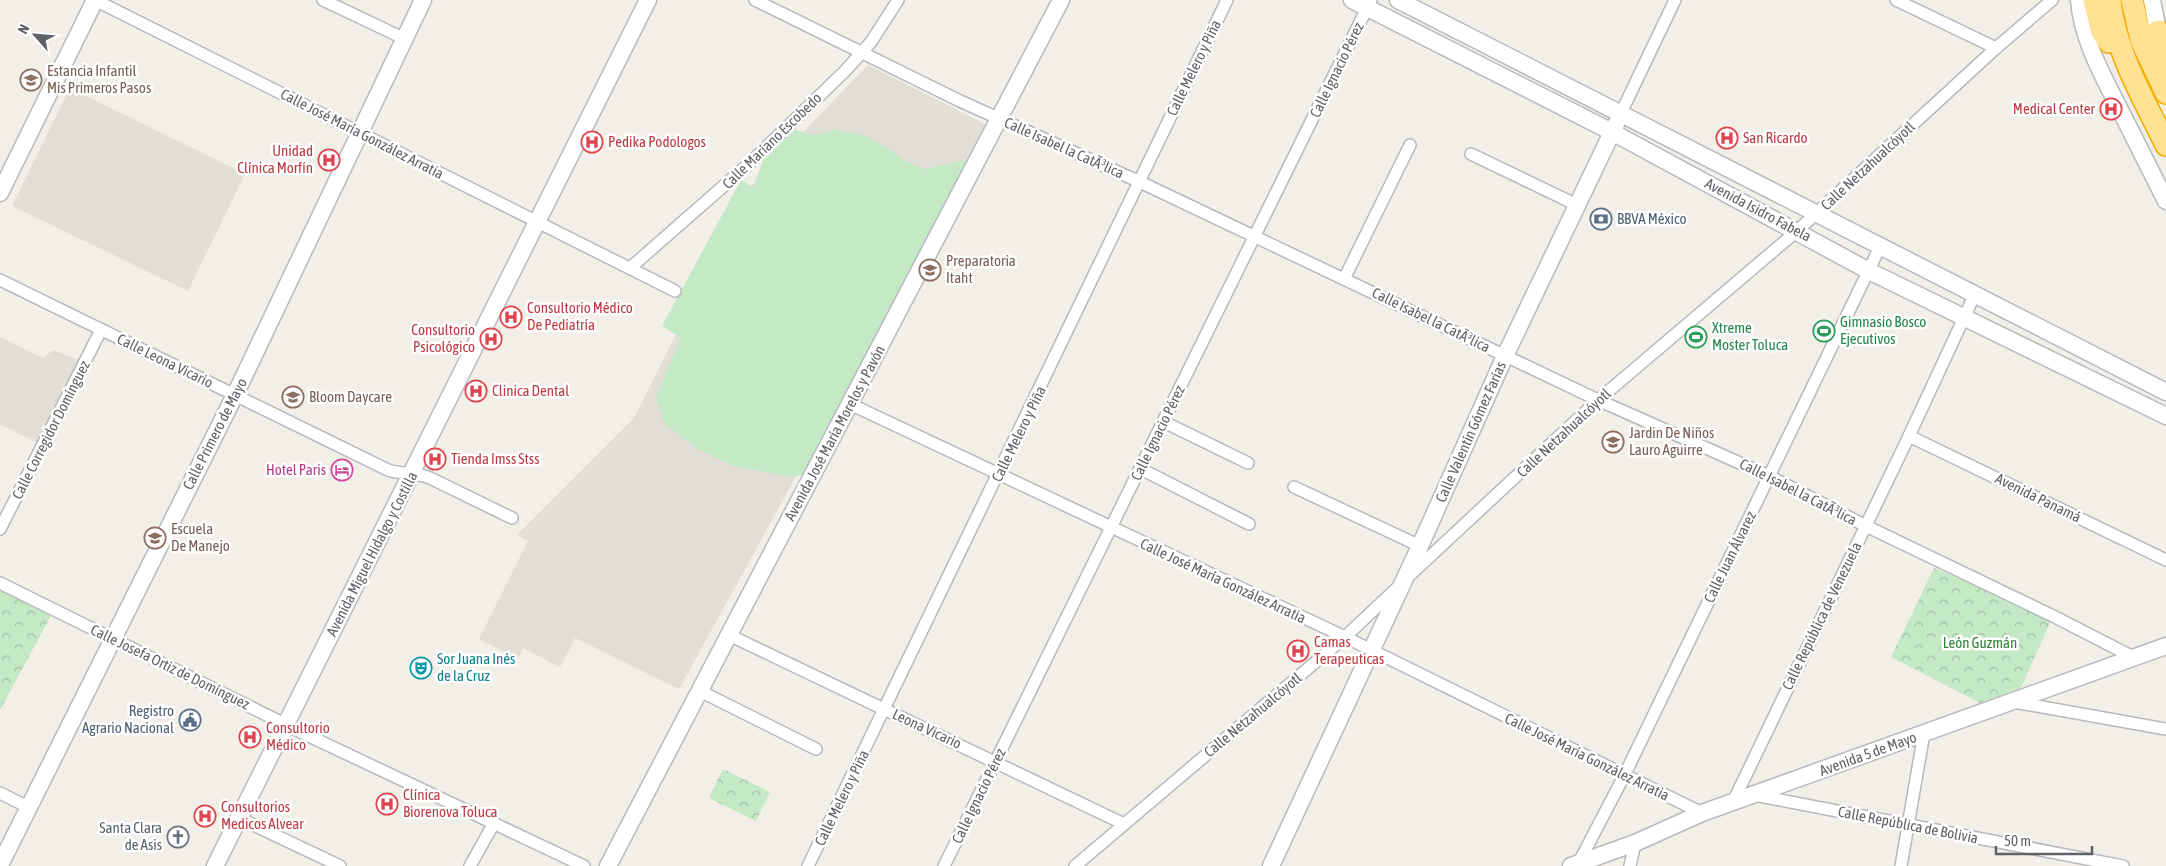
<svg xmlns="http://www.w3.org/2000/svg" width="2166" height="866" font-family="'Asap Condensed',sans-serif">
	<defs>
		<pattern id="park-crowns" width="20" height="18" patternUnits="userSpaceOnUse" patternTransform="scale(1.25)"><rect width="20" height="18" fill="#c5e8c5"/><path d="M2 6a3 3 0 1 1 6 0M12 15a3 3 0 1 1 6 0" fill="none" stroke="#a3c0a4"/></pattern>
	</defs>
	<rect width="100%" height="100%" fill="#f1efe8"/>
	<g fill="#e1ded6">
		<path d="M868,65L989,126L679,689L575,638L560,667L523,648L518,659L479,639L528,541L517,535L634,418L751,186Z"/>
		<path d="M70,88L245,174L188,291L12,206Z"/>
		<path d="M0,337L43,358L53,350L80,360L38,443L0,424Z"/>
	</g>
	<path fill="#c5e8c5" d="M793,129L813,135L834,130L864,135L894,152L903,160L925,169L967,160L805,475L790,477L734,466L699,450L664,424L656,397L681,338L662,326L741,180L753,187L766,153Z"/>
	<g fill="url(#park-crowns)">
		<path d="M1934,568L2053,616L2021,688L1980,703L1891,657Z"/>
		<path d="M0,583L54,610L0,710Z"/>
		<path d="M723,769L770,792L756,821L709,798Z"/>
	</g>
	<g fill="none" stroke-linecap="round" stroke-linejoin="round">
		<g stroke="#b5b8bc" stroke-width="14">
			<g id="street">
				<path d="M95,0L675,291"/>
				<path d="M323,0L405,39"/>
				<path d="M755,0L960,101L1140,182L1598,400L1769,476L1866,526L2053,616L2133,657"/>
				<path d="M1896,0L1996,48"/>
				<path d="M1621,113L1675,0"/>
				<path d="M1471,154L1577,205"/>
				<path d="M630,268L751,162L845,71L871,42L898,0"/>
				<path d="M1344,279L1410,145"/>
				<path d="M0,280L388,470C402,475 416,472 430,478L512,518"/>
				<path d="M850,404L1345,637L1702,813"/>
				<path d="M1164,422L1248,463"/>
				<path d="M1909,436L2166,560"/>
				<path d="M1141,469L1249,524"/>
				<path d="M1294,487L1420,546"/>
				<path d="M0,529L101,330"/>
				<path d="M1409,576L1598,400L1797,231L1996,48L2052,0"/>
				<path d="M0,583L309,736L584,866"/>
				<path d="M729,635L1124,824"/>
				<path d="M700,691L816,749"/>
				<path d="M2014,702L2166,729"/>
				<path d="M0,793L28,807"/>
				<path d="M1754,795L2123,866"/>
				<path d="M1733,802L1909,436L1975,294"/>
				<path d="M239,818L340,866"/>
				<path d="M470,866L494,823"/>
				<path d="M808,866L1227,0"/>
				<path d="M944,866L1371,0"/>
				<path d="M1075,866L1345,637L1398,587"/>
				<path d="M1577,866L1624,776L1880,247"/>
				<path d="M1630,866L1635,843"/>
				<path d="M1901,866L1924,733"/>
			</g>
		</g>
		<g stroke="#b6babf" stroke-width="19">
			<g id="secondary">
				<path d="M1352,0L1612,132L1869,271L2166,416"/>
				<path d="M1398,0L2166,392"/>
				<path d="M2079,0C2082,39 2102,74 2119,108C2135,139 2150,170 2166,201"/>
				<path d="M2152,0L2158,31L2163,41"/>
				<path d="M0,193L95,0"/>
				<path d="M0,865L235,395L423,0"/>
				<path d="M215,866L648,0"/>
				<path d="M608,866L1061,0"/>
				<path d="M1271,866L1420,546L1505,356L1616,124"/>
				<path d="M1571,866L1635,843L1702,813L2166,646"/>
			</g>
		</g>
		<g stroke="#f9ab00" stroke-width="24">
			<g id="highway">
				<path d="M2094,0L2102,32L2109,42"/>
				<path d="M2110,0C2115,52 2144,99 2166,145"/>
				<path d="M2132,0L2141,40L2166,93"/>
				<path d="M2158,31L2166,59"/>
			</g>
		</g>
		<use href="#street" stroke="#fff" stroke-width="11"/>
		<use href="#secondary" stroke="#fff" stroke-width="16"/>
		<use href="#highway" stroke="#fde293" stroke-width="21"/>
	</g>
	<defs>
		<g id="school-ring" transform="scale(1.125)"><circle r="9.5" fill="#fff" stroke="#8d6e63" stroke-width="1.5"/><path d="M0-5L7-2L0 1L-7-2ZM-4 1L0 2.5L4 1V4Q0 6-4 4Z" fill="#8d6e63"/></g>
		<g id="hospital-ring" transform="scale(1.125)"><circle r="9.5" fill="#fff" stroke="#e0444e" stroke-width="1.5"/><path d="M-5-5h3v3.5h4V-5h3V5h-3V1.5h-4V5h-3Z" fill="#e0444e"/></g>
		<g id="bank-ring" transform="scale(1.125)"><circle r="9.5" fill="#fff" stroke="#5c6f8a" stroke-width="1.5"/><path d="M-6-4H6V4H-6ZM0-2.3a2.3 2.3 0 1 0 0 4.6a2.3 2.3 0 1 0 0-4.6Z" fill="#5c6f8a"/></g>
		<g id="stadium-ring" transform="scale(1.125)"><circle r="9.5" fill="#fff" stroke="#2e9e5b" stroke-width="1.5"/><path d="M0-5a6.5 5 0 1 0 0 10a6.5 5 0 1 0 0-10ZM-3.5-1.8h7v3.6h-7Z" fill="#2e9e5b"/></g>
		<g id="hotel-ring" transform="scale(1.125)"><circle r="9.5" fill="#fff" stroke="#d1479c" stroke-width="1.5"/><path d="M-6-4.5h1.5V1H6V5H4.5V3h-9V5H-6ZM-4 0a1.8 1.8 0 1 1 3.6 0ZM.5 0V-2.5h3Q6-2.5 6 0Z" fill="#d1479c"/></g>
		<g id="theatre-ring" transform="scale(1.125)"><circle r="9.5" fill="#fff" stroke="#0f9aa8" stroke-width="1.5"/><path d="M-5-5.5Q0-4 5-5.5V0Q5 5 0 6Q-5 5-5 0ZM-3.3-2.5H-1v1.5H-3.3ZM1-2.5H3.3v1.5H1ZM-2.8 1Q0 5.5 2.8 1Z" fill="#0f9aa8"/></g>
		<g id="civic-ring" transform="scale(1.125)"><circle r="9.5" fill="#fff" stroke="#5c6f8a" stroke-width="1.5"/><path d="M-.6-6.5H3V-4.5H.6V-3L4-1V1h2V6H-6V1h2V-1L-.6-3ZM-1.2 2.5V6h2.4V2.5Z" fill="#5c6f8a"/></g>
		<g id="church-ring" transform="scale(1.125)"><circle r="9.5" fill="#fff" stroke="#6b7280" stroke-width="1.5"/><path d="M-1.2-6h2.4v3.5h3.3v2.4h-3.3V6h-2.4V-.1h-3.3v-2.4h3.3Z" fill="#6b7280"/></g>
	</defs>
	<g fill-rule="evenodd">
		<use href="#school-ring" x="31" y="80"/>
		<use href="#hospital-ring" x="2111" y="109"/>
		<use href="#hospital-ring" x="1727" y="138"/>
		<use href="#hospital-ring" x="592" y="142"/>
		<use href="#hospital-ring" x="329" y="160"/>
		<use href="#bank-ring" x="1601" y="219"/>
		<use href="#school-ring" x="930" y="270"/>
		<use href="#hospital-ring" x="511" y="317"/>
		<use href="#stadium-ring" x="1824" y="331"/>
		<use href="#stadium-ring" x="1696" y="337"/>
		<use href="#hospital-ring" x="491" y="339"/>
		<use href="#hospital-ring" x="476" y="391"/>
		<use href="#school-ring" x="293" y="397"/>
		<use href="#school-ring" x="1613" y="442"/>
		<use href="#hospital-ring" x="435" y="459"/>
		<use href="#hotel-ring" x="342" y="470"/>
		<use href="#school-ring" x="155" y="538"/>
		<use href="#hospital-ring" x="1298" y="651"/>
		<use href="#theatre-ring" x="421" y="668"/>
		<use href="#civic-ring" x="190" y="720"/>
		<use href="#hospital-ring" x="250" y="737"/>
		<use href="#hospital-ring" x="387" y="804"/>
		<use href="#hospital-ring" x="205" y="816"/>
		<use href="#church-ring" x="178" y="837"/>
	</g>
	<g text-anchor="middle" stroke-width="5" stroke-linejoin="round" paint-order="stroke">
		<g font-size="15" fill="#5f6368" stroke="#fff">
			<text transform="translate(1194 68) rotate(-64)" y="5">Calle Melero y Piña</text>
			<text transform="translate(1337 70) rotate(-64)" y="5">Calle Ignacio Pérez</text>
			<text transform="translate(362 134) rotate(27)" y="5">Calle José María González Arratia</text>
			<text transform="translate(772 141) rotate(-44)" y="5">Calle Mariano Escobedo</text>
			<text transform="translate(1064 148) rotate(24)" y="5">Calle Isabel la CatÃ³lica</text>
			<text transform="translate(1868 166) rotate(-43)" y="5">Calle Netzahualcóyotl</text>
			<text transform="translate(1758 210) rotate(28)" y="5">Avenida Isidro Fabela</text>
			<text transform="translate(1431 320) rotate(26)" y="5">Calle Isabel la CatÃ³lica</text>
			<text transform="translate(165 361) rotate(26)" y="5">Calle Leona Vicario</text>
			<text transform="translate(51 430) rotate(-63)" y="5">Calle Corregidor Domínguez</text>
			<text transform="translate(1471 432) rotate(-66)" y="5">Calle Valentín Gómez Farías</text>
			<text transform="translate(835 433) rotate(-62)" y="5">Avenida José María Morelos y Pavón</text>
			<text transform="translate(1158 433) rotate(-64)" y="5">Calle Ignacio Pérez</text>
			<text transform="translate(1564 433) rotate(-43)" y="5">Calle Netzahualcóyotl</text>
			<text transform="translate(215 434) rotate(-63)" y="5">Calle Primero de Mayo</text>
			<text transform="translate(1019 434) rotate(-64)" y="5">Calle Melero y Piña</text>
			<text transform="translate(1798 492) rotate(27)" y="5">Calle Isabel la CatÃ³lica</text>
			<text transform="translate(2038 498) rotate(26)" y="5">Avenida Panamá</text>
			<text transform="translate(372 554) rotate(-63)" y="5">Avenida Miguel Hidalgo y Costilla</text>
			<text transform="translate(1730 557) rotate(-64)" y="5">Calle Juan Álvarez</text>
			<text transform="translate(1223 581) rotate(25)" y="5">Calle José María González Arratia</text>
			<text transform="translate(1822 616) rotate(-64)" y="5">Calle República de Venezuela</text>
			<text transform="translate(170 667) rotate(26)" y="5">Calle Josefa Ortiz de Domínguez</text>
			<text transform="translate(1253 715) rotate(-40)" y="5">Calle Netzahualcóyotl</text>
			<text transform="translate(927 729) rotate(25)" y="5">Leona Vicario</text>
			<text transform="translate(1868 754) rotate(-20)" y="5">Avenida 5 de Mayo</text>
			<text transform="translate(1587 757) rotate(26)" y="5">Calle José María González Arratia</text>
			<text transform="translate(979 796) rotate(-64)" y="5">Calle Ignacio Pérez</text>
			<text transform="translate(842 798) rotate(-64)" y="5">Calle Melero y Piña</text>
			<text transform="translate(1908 825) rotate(11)" y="5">Calle República de Bolivia</text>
		</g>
		<g font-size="15" fill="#785e54" stroke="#fff" text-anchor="start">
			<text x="47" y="76">Estancia Infantil<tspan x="47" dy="17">Mis Primeros Pasos</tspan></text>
			<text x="946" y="266">Preparatoria<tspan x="946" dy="17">Itaht</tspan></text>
			<text x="309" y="402">Bloom Daycare</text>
			<text x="1629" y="438">Jardin De Niños<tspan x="1629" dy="17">Lauro Aguirre</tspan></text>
			<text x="171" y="534">Escuela<tspan x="171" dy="17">De Manejo</tspan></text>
		</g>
		<g font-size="15" fill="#be3a42" stroke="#fff" text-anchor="start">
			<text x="2095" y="114" text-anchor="end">Medical Center</text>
			<text x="1743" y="143">San Ricardo</text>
			<text x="608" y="147">Pedika Podologos</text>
			<text x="313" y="156" text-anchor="end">Unidad<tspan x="313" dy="17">Clínica Morfín</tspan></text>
			<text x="527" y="313">Consultorio Médico<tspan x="527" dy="17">De Pediatría</tspan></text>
			<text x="475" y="335" text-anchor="end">Consultorio<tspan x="475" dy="17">Psicológico</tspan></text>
			<text x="492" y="396">Clinica Dental</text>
			<text x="451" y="464">Tienda Imss Stss</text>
			<text x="1314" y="647">Camas<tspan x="1314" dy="17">Terapeuticas</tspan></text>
			<text x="266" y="733">Consultorio<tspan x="266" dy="17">Médico</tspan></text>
			<text x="403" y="800">Clínica<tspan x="403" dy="17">Biorenova Toluca</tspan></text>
			<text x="221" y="812">Consultorios<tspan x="221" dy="17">Medicos Alvear</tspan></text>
		</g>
		<g font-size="15" fill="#4e5e75" stroke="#fff" text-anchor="start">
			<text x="1617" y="224">BBVA México</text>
			<text x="174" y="716" text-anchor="end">Registro<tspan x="174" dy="17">Agrario Nacional</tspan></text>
		</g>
		<g font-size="15" fill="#27864d" stroke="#fff" text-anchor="start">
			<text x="1840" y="327">Gimnasio Bosco<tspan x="1840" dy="17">Ejecutivos</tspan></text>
			<text x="1712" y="333">Xtreme<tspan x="1712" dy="17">Moster Toluca</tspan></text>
		</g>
		<g font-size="15" fill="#b23c85" stroke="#fff" text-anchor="end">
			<text x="326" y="475">Hotel Paris</text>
		</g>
		<g font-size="15" fill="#348238" stroke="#fff">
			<text x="1980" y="648">León Guzmán</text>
		</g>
		<g font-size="15" fill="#0d838f" stroke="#fff" text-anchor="start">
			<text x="437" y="664">Sor Juana Inés<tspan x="437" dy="17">de la Cruz</tspan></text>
		</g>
		<g font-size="15" fill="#5b616d" stroke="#fff" text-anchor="end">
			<text x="162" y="833">Santa Clara<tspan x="162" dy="17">de Asis</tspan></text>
		</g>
	</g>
	<g transform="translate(35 35) rotate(297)" stroke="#ffffff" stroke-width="4" paint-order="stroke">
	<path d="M0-4L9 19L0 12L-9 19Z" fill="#5f6368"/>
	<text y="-8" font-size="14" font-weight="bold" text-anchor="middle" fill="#5f6368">N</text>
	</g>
	<path d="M1996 846v8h96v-8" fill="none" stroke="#5f6368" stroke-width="2.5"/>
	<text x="2004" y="846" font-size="15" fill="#5f6368" stroke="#ffffff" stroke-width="4" paint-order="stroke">50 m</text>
</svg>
